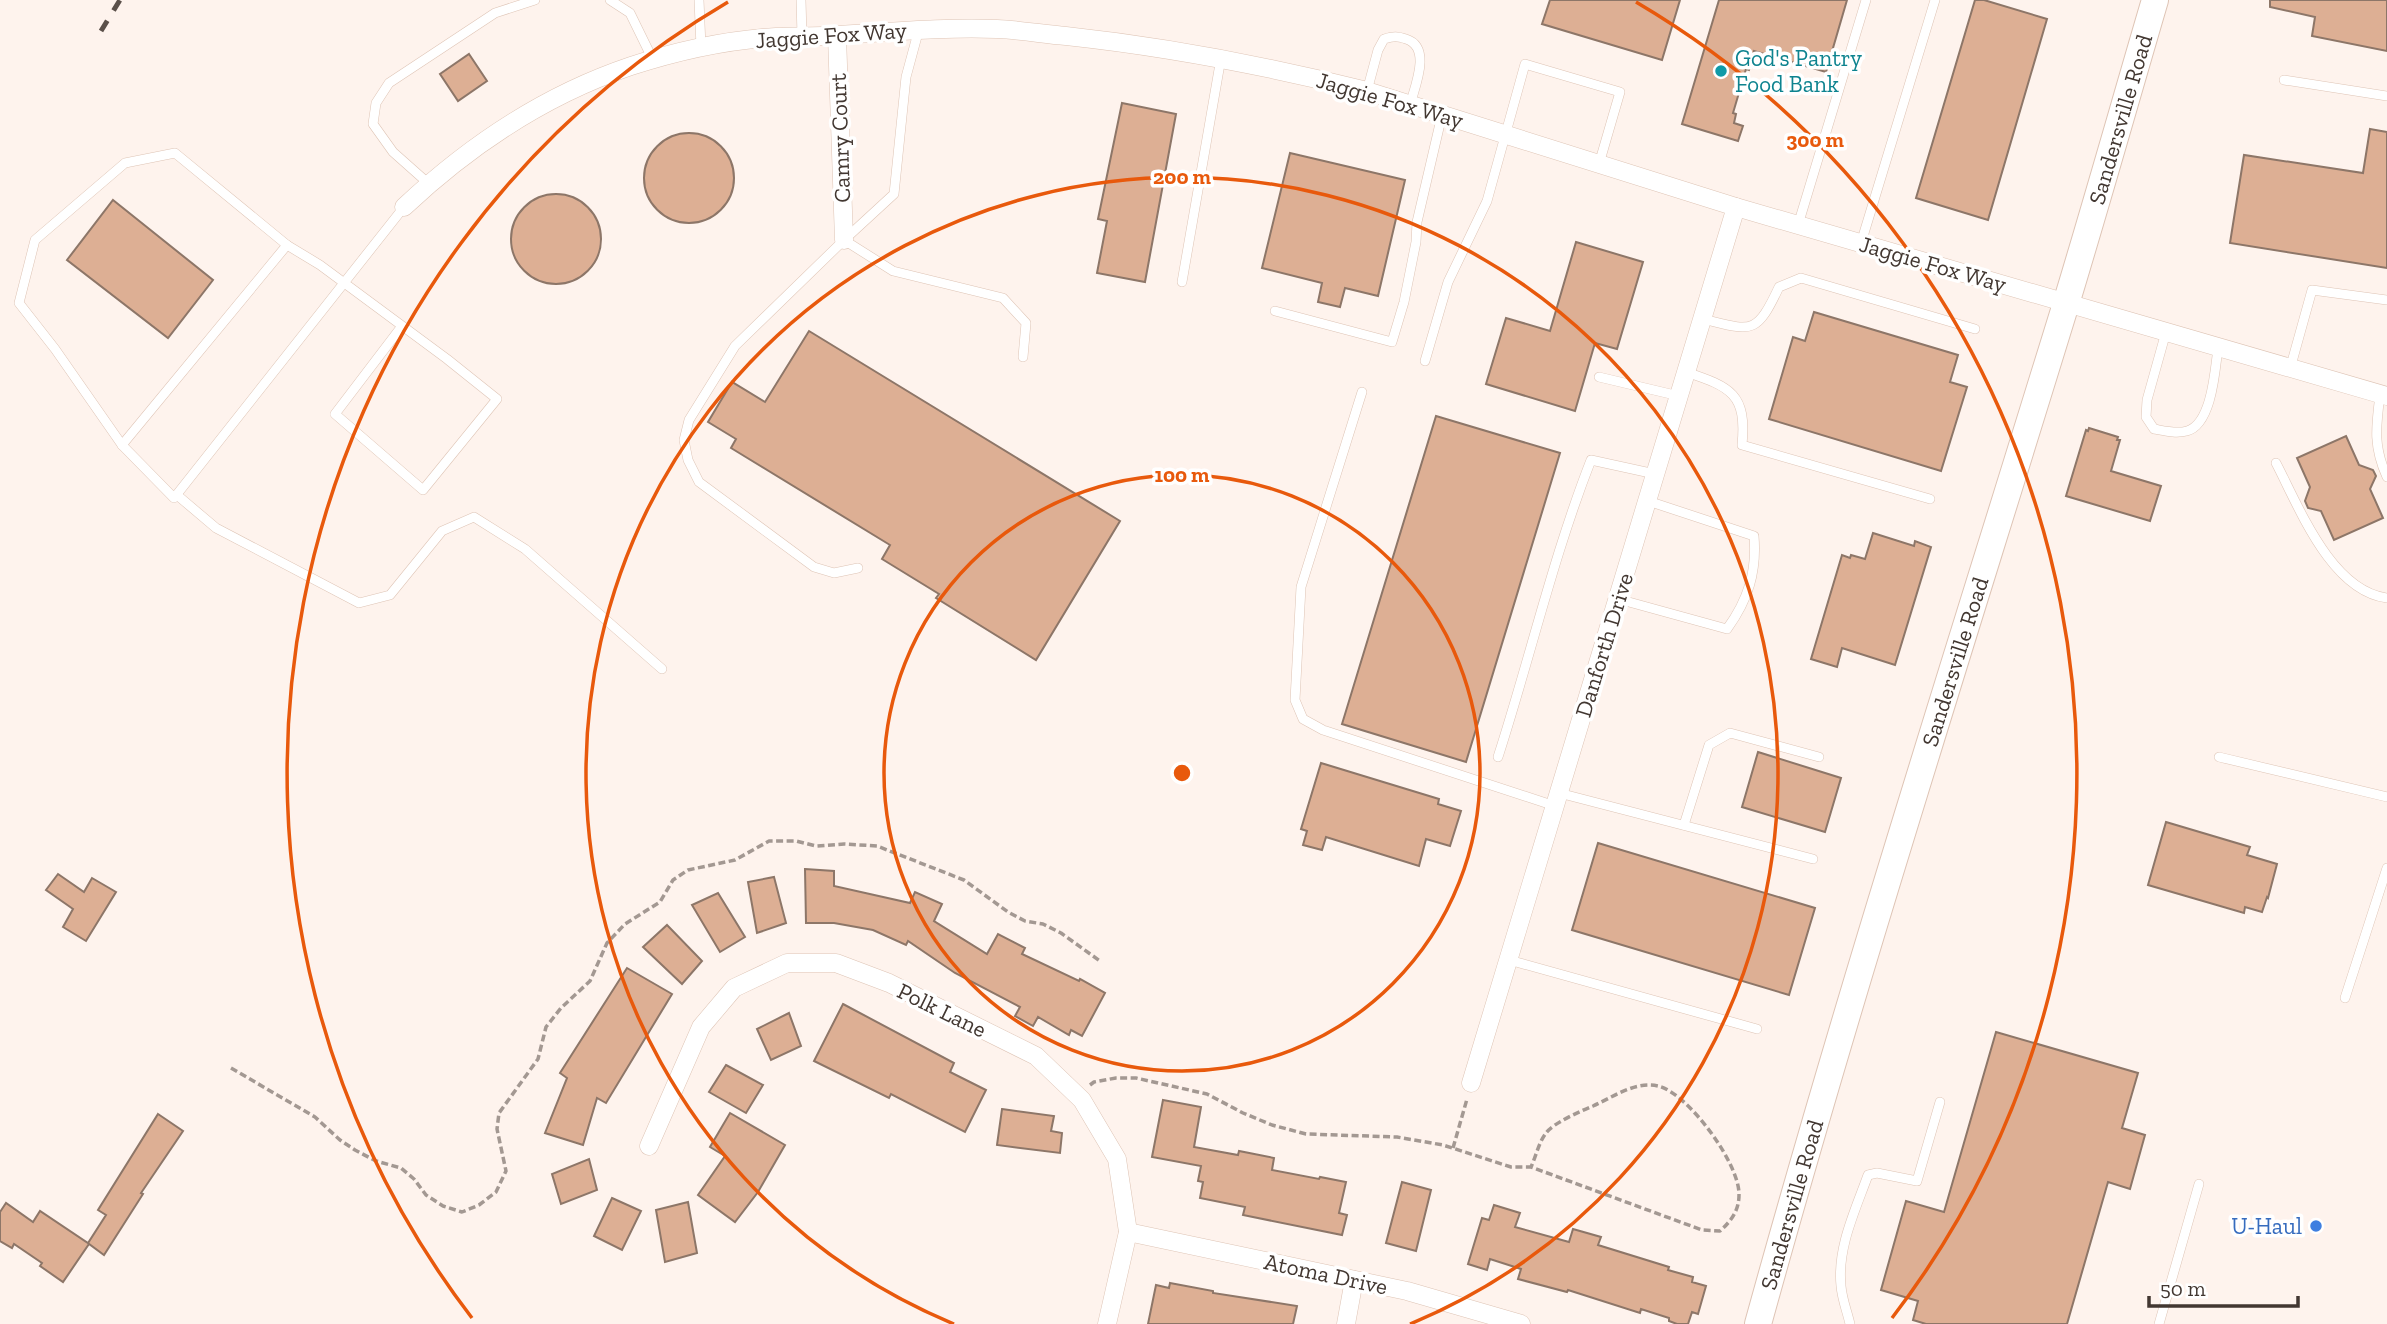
<svg xmlns="http://www.w3.org/2000/svg" width="2387" height="1324" font-family="'Zilla Slab',serif">
	<rect width="100%" height="100%" fill="#fef3ed"/>
	<g fill="#ddaf94" stroke="#8d7668" stroke-width="2">
		<path d="M1550,0H1680L1662,60L1542,24Z"/>
		<path d="M1719,0H1847L1826,72L1754,51L1749,70L1746,69L1733,113L1736,114L1734,123L1743,126L1738,141L1682,124Z"/>
		<path d="M1975,0H1984L2047,19L1988,220L1916,198Z"/>
		<path d="M2270,0H2387V51L2312,36L2315,17L2270,7Z"/>
		<path d="M469,54L487,81L458,101L440,74Z"/>
		<path d="M1122,103L1176,114L1145,282L1097,273L1107,221L1098,219Z"/>
		<path d="M2370,129L2387,132V268L2230,243L2244,155L2363,173Z"/>
		<circle cx="689" cy="178" r="45"/>
		<path d="M1290,153L1405,180L1378,296L1345,288L1340,307L1318,302L1322,283L1262,268Z"/>
		<circle cx="556" cy="239" r="45"/>
		<path d="M113,200L213,280L168,338L67,260Z"/>
		<path d="M1576,242L1643,262L1617,349L1595,343L1575,411L1486,384L1506,318L1550,331Z"/>
		<path d="M1814,312L1958,355L1950,382L1967,387L1941,471L1769,419L1793,337L1805,341Z"/>
		<path d="M809,331L1120,521L1036,660L936,598L939,594L882,559L890,545L731,448L736,439L708,422L732,382L765,402Z"/>
		<path d="M1436,416L1560,453L1466,762L1342,724Z"/>
		<path d="M2089,428L2118,437L2117,440H2120L2111,471L2161,486L2150,521L2066,496L2086,430L2088,431Z"/>
		<path d="M2346,436L2359,465L2373,470L2376,476L2370,489L2383,518L2334,540L2321,511L2308,508L2305,501L2310,487L2297,458Z"/>
		<path d="M1873,533L1914,546L1915,541L1931,547L1895,665L1842,648L1837,667L1811,659L1842,555L1850,558L1851,555L1865,559Z"/>
		<path d="M1758,752L1841,778L1825,832L1742,807Z"/>
		<path d="M1321,763L1439,799L1438,804L1461,811L1450,846L1426,839L1419,866L1326,837L1322,850L1303,845L1307,831L1301,829Z"/>
		<path d="M2166,822L2250,847L2247,855L2277,864L2268,898L2267,897L2262,912L2245,907L2244,913L2148,885Z"/>
		<path d="M1598,843L1815,908L1789,995L1572,930Z"/>
		<path d="M805,869L834,871V886L910,903L915,892L942,904L934,921L987,954L998,934L1025,948L1022,954L1079,981L1080,979L1105,993L1082,1036L1071,1030L1069,1035L1038,1017L1033,1026L1015,1016L1020,1007L955,973L908,941L906,945L873,930L834,923H806Z"/>
		<path d="M58,874L84,892L92,878L116,892L86,941L63,927L73,909L46,890Z"/>
		<path d="M774,877L786,923L757,933L748,882Z"/>
		<path d="M718,893L745,937L720,952L692,905Z"/>
		<path d="M667,925L702,961L682,984L643,947Z"/>
		<path d="M627,968L672,994L606,1103L597,1098L583,1145L545,1133L567,1078L560,1073Z"/>
		<path d="M843,1004L954,1063L950,1072L986,1090L965,1132L891,1094L889,1098L814,1061Z"/>
		<path d="M789,1013L801,1046L771,1060L757,1029Z"/>
		<path d="M1996,1032L2138,1073L2122,1128L2145,1135L2130,1189L2108,1182L2067,1324H1926L1913,1320L1918,1301L1881,1290L1906,1201L1944,1212Z"/>
		<path d="M726,1065L763,1085L746,1113L709,1092Z"/>
		<path d="M1163,1100L1201,1107L1194,1147L1238,1155L1239,1151L1274,1158L1272,1170L1319,1179L1320,1177L1346,1182L1339,1213L1347,1215L1342,1235L1243,1215L1245,1207L1200,1198L1203,1182L1198,1181L1201,1166L1152,1157Z"/>
		<path d="M1002,1109L1054,1116L1051,1131L1062,1133L1060,1153L997,1145Z"/>
		<path d="M730,1113L785,1145L758,1192L735,1222L698,1195L725,1156L710,1147Z"/>
		<path d="M158,1114L183,1131L141,1193L143,1194L104,1255L89,1244L63,1282L40,1266L42,1263L14,1244L12,1248L0,1241V1212L6,1203L33,1222L40,1211L88,1243L106,1215L98,1210Z"/>
		<path d="M589,1159L597,1190L561,1204L552,1174Z"/>
		<path d="M1402,1182L1431,1190L1416,1251L1386,1243Z"/>
		<path d="M612,1198L641,1211L622,1250L594,1236Z"/>
		<path d="M688,1202L697,1253L665,1262L656,1210Z"/>
		<path d="M1494,1205L1520,1213L1515,1227L1569,1242L1573,1229L1601,1237L1598,1245L1669,1267L1668,1270L1693,1277L1692,1282L1706,1286L1698,1314L1692,1312L1688,1324H1677L1669,1321V1318L1641,1309L1640,1313L1568,1290L1567,1292L1518,1279L1521,1269L1490,1259L1487,1270L1468,1264L1482,1218L1489,1220Z"/>
		<path d="M1170,1283L1213,1291V1293L1297,1306L1293,1324H1148L1156,1285L1169,1288Z"/>
	</g>
	<g fill="none" stroke-linecap="round" stroke-linejoin="round">
		<g stroke="#dec4b5" stroke-width="10">
			<g id="lane">
				<path d="M610,0L630,13L653,60"/>
				<path d="M699,0L701,47"/>
				<path d="M801,0L802,36"/>
				<path d="M2284,80L2387,96"/>
				<path d="M1367,91L1378,50L1384,39C1394,36 1397,36 1406,39C1432,47 1415,86 1410,105"/>
				<path d="M429,184L393,152L373,124L376,103L389,83L495,13L535,0"/>
				<path d="M1798,225L1866,0"/>
				<path d="M844,240L893,271L1003,298L1026,323L1023,357"/>
				<path d="M1861,243L1935,0"/>
				<path d="M1182,282L1221,58"/>
				<path d="M1275,311L1392,342L1404,302L1416,242L1417,222L1442,115"/>
				<path d="M1703,319C1752,331 1756,336 1779,287L1801,278L1975,329"/>
				<path d="M402,326L335,414L423,490L497,399L447,359L320,265L287,245L175,153L125,163L35,240L19,303L55,349L122,445L174,498L404,207"/>
				<path d="M2166,332L2147,400L2146,417L2154,429C2165,431 2176,434 2187,431C2212,424 2215,370 2218,348"/>
				<path d="M1425,361L1448,282L1487,201L1525,64L1620,92L1599,164"/>
				<path d="M2290,369L2312,290L2387,300"/>
				<path d="M1686,372C1731,387 1747,394 1742,445L1930,499"/>
				<path d="M1599,377L1679,396"/>
				<path d="M1362,392L1301,587L1295,700L1303,719L1323,730L1555,806"/>
				<path d="M2380,395C2376,427 2373,446 2387,477"/>
				<path d="M122,445L287,245"/>
				<path d="M2276,463C2299,507 2331,591 2387,598"/>
				<path d="M177,495L216,528L359,603L390,595L442,531L474,517L525,549L662,669"/>
				<path d="M858,568L834,573L814,567L699,482L688,460L684,440L689,420L735,346L844,240L894,194L906,77L919,29"/>
				<path d="M1618,599L1727,629C1748,600 1757,572 1754,536L1648,501"/>
				<path d="M1498,757C1530,658 1553,557 1591,460L1655,474"/>
				<path d="M2219,757L2387,797"/>
				<path d="M1559,793L1813,859"/>
				<path d="M1684,825L1709,745L1730,733L1819,757"/>
				<path d="M1509,960L1757,1029"/>
				<path d="M2345,998L2387,868"/>
				<path d="M1850,1324C1847,1311 1842,1299 1841,1286C1837,1248 1855,1211 1868,1175L1877,1173L1917,1181L1940,1102"/>
				<path d="M2159,1324L2199,1184"/>
			</g>
		</g>
		<g stroke="#dec4b5" stroke-width="19">
			<g id="street">
				<path d="M837,36L844,240"/>
				<path d="M404,207C470,145 545,95 631,66C677,51 727,40 776,37C797,36 818,37 839,35C892,32 944,27 997,29C1020,30 1043,34 1066,36C1168,47 1267,66 1367,91L1736,207L2387,396"/>
				<path d="M1471,1083L1736,207"/>
				<path d="M649,1146L701,1027L734,988L787,963H836L889,983L1036,1056L1082,1100L1117,1159L1128,1232L1107,1324"/>
				<path d="M1128,1232L1407,1291L1521,1324"/>
				<path d="M1346,1324L1354,1280"/>
			</g>
		</g>
		<g stroke="#dec4b5" stroke-width="28">
			<g id="secondary">
				<path id="s1" d="M1758,1324C1852,983 1961,645 2065,307C2096,205 2125,102 2155,0"/>
			</g>
		</g>
		<g stroke="#a39892" stroke-width="3.5" stroke-dasharray="7 3.5" stroke-linecap="butt">
			<path d="M231,1068L315,1117L340,1140L355,1150L376,1161L401,1168L414,1179L426,1195L443,1206L462,1212L479,1205L496,1192L506,1171L497,1129L499,1113L538,1059L546,1027L561,1008L590,981L607,943L625,924L660,902L673,880L688,870L735,860L769,841H796L816,846L844,844L877,846L964,880L1008,912L1025,921L1043,924L1061,933L1100,961"/>
			<path d="M1090,1085L1094,1082L1116,1078H1136L1207,1094L1243,1113L1272,1125L1306,1134L1397,1137L1443,1145L1511,1167H1531L1702,1230L1720,1231C1731,1221 1739,1211 1739,1195C1740,1164 1688,1093 1658,1086C1635,1081 1613,1097 1593,1106C1581,1111 1553,1123 1546,1133C1539,1142 1536,1156 1531,1167"/>
			<path d="M1453,1148L1467,1099"/>
		</g>
		<use href="#lane" stroke="#fff" stroke-width="9"/>
		<use href="#street" stroke="#fff" stroke-width="18"/>
		<use href="#secondary" stroke="#fff" stroke-width="26"/>
		<path stroke="#5b504a" stroke-width="5" stroke-dasharray="12 12" stroke-linecap="butt" d="M101,31L120,0"/>
	</g>
	<g fill="none" stroke="#e8590c" stroke-width="3.5">
		<circle cx="1182" cy="773" r="298"/>
		<path d="M954 1324A596 596 0 1 1 1410 1324"/>
		<path d="M472 1318A895 895 0 0 1 728 2M1636 2A895 895 0 0 1 1892 1318"/>
	</g>
	<circle fill="#0f9aa8" stroke="#fff" stroke-width="2.5" cx="1721" cy="71" r="7"/>
	<circle fill="#3f7fe0" stroke="#fff" stroke-width="2.5" cx="2316" cy="1226" r="7"/>
	<g text-anchor="middle" stroke-width="7" stroke-linejoin="round" paint-order="stroke">
		<g font-size="23" fill="#423731" stroke="#fff">
			<text transform="translate(831 35) rotate(-4)" y="8">Jaggie Fox Way</text>
			<text transform="translate(1390 100) rotate(16)" y="8">Jaggie Fox Way</text>
			<text dy="8" stroke="none"><textPath href="#s1" startOffset="1258">Sandersville Road</textPath></text>
			<text transform="translate(840 138) rotate(-92)" y="8">Camry Court</text>
			<text transform="translate(1933 264) rotate(16)" y="8">Jaggie Fox Way</text>
			<text transform="translate(1604 645) rotate(-73)" y="8">Danforth Drive</text>
			<text dy="8" stroke="none"><textPath href="#s1" startOffset="691">Sandersville Road</textPath></text>
			<text transform="translate(942 1010) rotate(26)" y="8">Polk Lane</text>
			<text dy="8" stroke="none"><textPath href="#s1" startOffset="124">Sandersville Road</textPath></text>
			<text transform="translate(1326 1274) rotate(12)" y="8">Atoma Drive</text>
		</g>
		<g font-size="23" fill="#0d838f" stroke="#fff" text-anchor="start">
			<text x="1735" y="66">God's Pantry<tspan x="1735" dy="26">Food Bank</tspan></text>
		</g>
		<g font-size="23" fill="#366cbe" stroke="#fff" text-anchor="end">
			<text x="2302" y="1234">U-Haul</text>
		</g>
	</g>
	<circle cx="1182" cy="773" r="10" fill="#e8590c" stroke="#fff" stroke-width="3.5"/>
	<g font-size="21" text-anchor="middle" font-weight="bold" fill="#e8590c" stroke="#fff" stroke-width="7" stroke-linejoin="round" paint-order="stroke">
		<text x="1815" y="147">300 m</text>
		<text x="1182" y="184">200 m</text>
		<text x="1182" y="482">100 m</text>
	</g>
	<path d="M2149 1296v10h149v-10" fill="none" stroke="#423731" stroke-width="3.5"/>
	<text x="2160" y="1296" font-size="21" fill="#423731" stroke="#ffffff" stroke-width="5" paint-order="stroke">50 m</text>
</svg>
